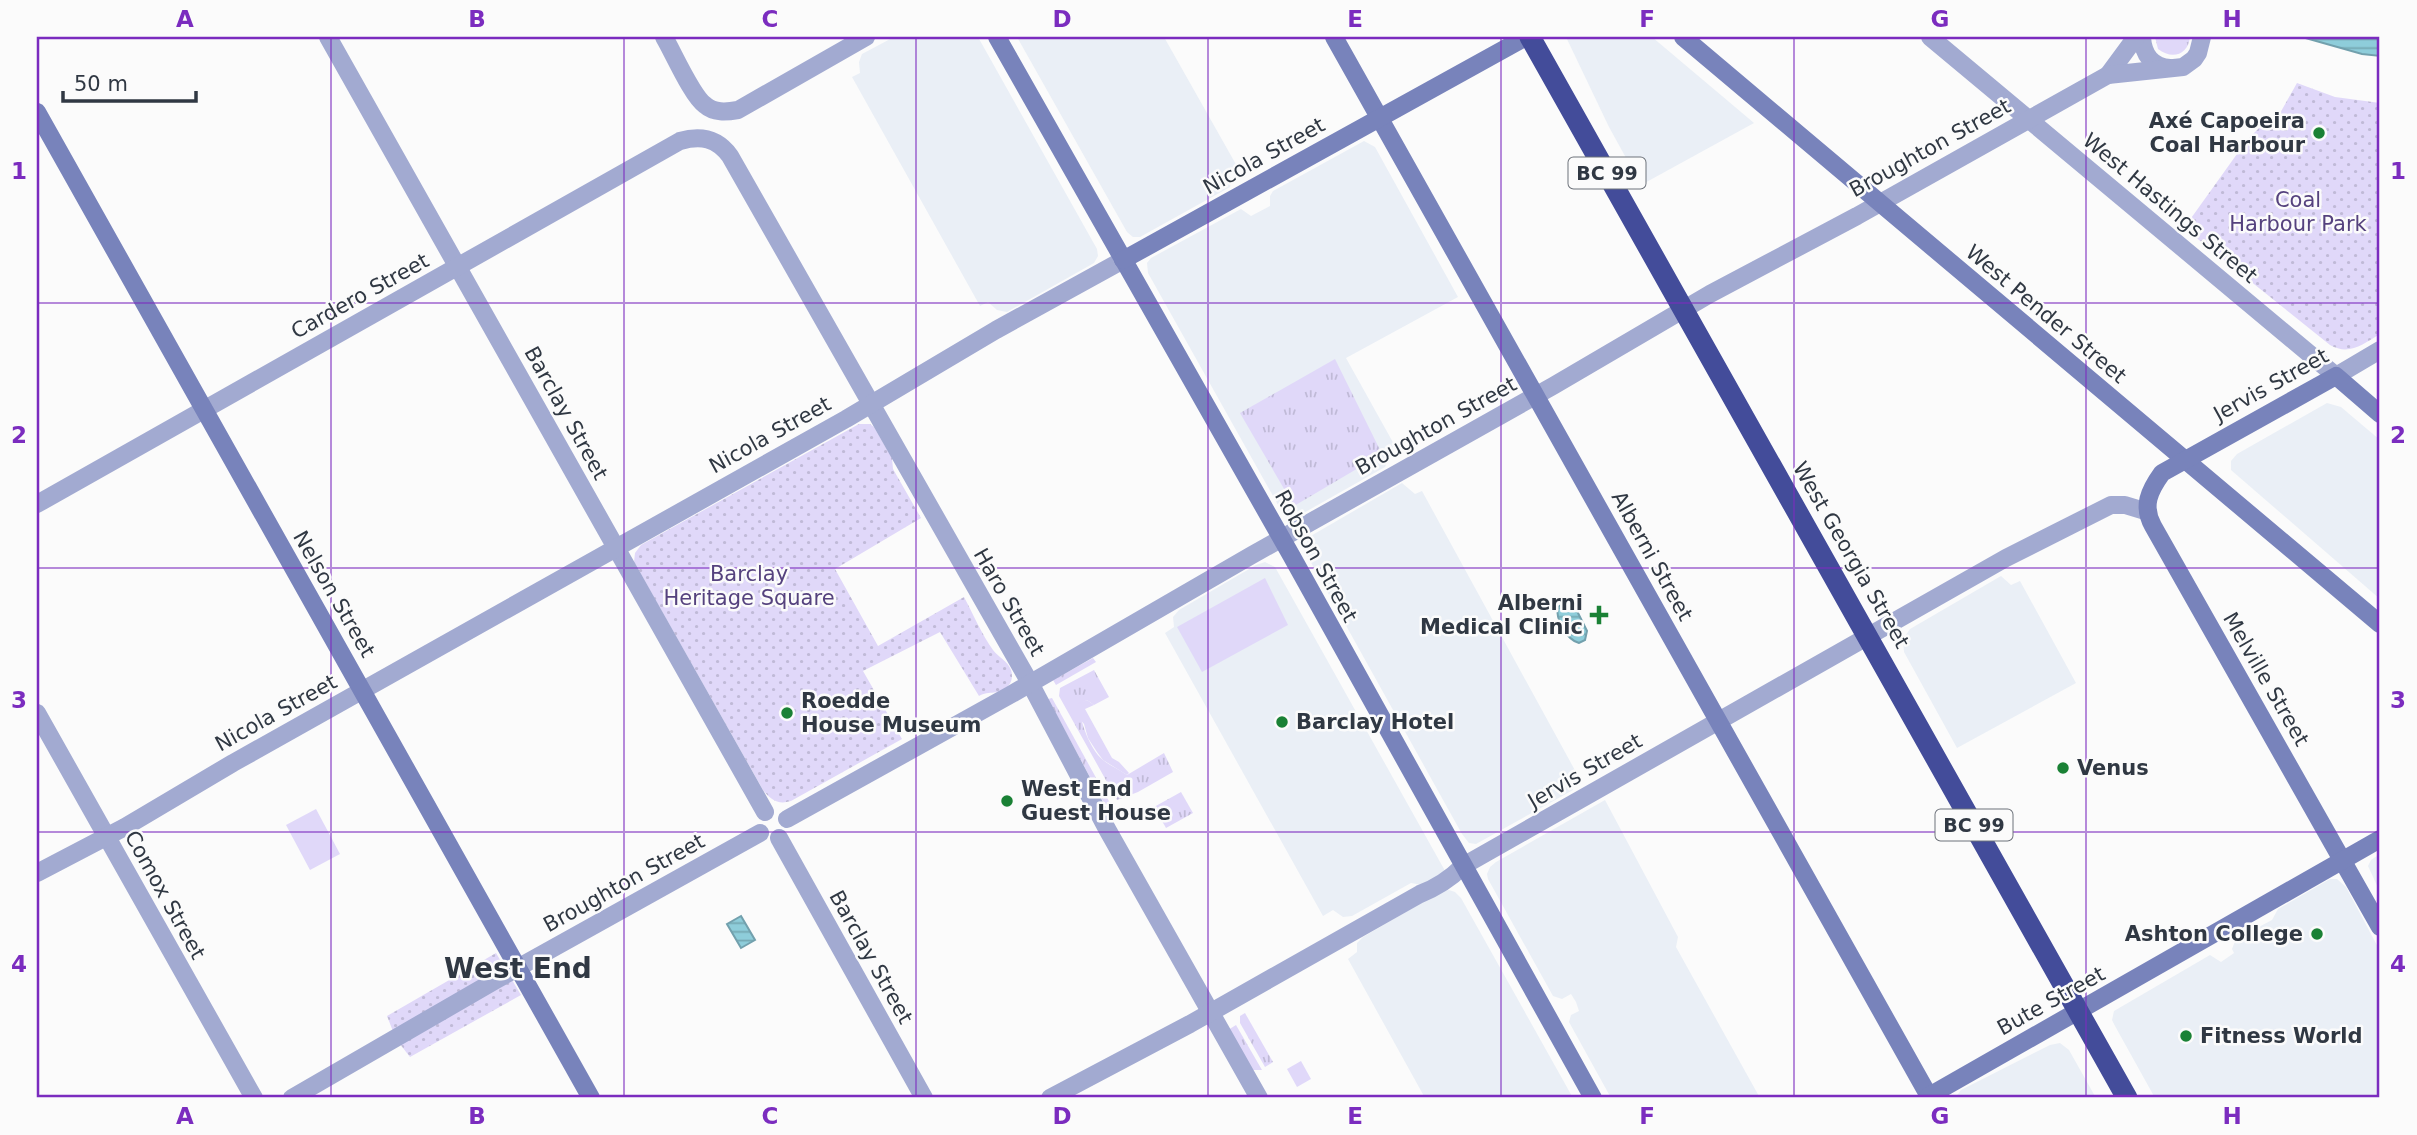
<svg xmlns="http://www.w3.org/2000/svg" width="2417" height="1135" font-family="'DejaVu Sans',sans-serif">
	<defs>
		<pattern id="grass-tufts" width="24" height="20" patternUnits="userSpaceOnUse" patternTransform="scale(1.75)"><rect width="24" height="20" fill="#e0d8f9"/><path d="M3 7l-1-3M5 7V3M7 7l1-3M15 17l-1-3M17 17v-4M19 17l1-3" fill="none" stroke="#c0bad7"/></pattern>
		<pattern id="park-dots" width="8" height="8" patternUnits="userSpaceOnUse" patternTransform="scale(1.75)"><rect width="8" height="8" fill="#e0d8f9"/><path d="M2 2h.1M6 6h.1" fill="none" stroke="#c0bad7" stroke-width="1.8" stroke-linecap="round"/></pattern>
		<pattern id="water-rules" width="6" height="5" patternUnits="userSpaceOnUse" patternTransform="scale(1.75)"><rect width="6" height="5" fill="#8ecdda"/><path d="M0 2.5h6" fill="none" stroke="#74a7b2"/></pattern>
	</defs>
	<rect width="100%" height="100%" fill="#fbfbfb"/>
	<g fill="#eaeff6">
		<path d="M894,37H978L1097,249L1098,256L1094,263L1007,312L997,310L988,302L980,306L852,77L860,73L859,62L862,54Z"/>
		<path d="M1017,37H1164L1238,168L1228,174L1232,180L1230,187L1140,237H1133L1127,232Z"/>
		<path d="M1566,37H1652L1754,123L1641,185L1609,127Z"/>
		<path d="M1364,141L1375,147L1458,297L1346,358L1395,446L1386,452L1387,462L1385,467L1300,515L1289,517L1282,512L1148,273L1147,263L1151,258L1241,209L1251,216L1270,206V196L1273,191Z"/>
		<path d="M2327,403L2341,407L2380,440V599L2231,470V461L2237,454Z"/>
		<path d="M1402,483L1415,494L1422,491L1577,774L1568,779L1573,790L1476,844L1469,843L1462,834L1304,550L1309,537Z"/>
		<path d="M1265,562L1275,567L1444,869L1445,872L1422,885L1411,883L1352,916L1343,917L1333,910L1323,916L1165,633L1174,627L1173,617L1179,610L1256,565Z"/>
		<path d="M2001,576L2011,585L2020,581L2076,683L1957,748L1904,652L1903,639L1910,629Z"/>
		<path d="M1605,800L1678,937L1676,947L1760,1098H1611L1569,1022L1571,1015L1579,1011L1576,1002L1571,994L1562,999L1553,996L1488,879L1487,874L1490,867L1496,862Z"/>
		<path d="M2380,854V892L2368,866L2371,860Z"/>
		<path d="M2330,879H2337L2346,887L2380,951V1098H2155L2115,1026L2112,1020L2114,1011L2210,955L2221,962L2234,953L2232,949L2236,939L2272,920L2278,909Z"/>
		<path d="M1449,890L1455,892L1461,898L1573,1098H1425L1348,959L1357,952V943L1363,937L1440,892Z"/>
		<path d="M2060,1043L2069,1050L2096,1098H1955L1961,1090L2050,1045Z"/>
	</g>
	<g fill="url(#grass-tufts)">
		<path d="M2155,37H2190C2188,55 2172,60 2158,49Z"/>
		<path d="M1335,359L1382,454L1294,506L1240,413Z"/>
		<path d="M1093,658L1096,662L1056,685L1053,680Z"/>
		<path d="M1094,670L1109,697L1094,705L1087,700L1078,705C1081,722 1089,748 1103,760C1110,766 1119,769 1127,775L1164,753L1173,772L1138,792L1117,800L1059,696L1060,688Z"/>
		<path d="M1052,698L1110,803L1105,805L1048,699Z"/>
		<path d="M1181,792L1193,813L1166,828L1154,807Z"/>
		<path d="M1245,1013L1273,1062L1265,1067L1240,1023V1016Z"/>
		<path d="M1236,1025L1262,1070H1253L1249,1067L1228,1030Z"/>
	</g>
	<g fill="url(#park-dots)">
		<path d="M2297,83L2335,97L2380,103V334C2363,344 2349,356 2330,345L2184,228L2247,140L2259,128L2275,122Z"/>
		<path d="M859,424H870L874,427L892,458L893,469L921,518L835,569L878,646L964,597C973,614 982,635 993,650C999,658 1007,660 1011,670C1013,676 1012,682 1008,686C999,696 989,690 979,696L940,632L863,671L902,739L791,801C778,805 771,800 763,790L634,562L635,553L641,545Z"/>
		<path d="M496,953L521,995L410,1057L396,1039L387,1016Z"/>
	</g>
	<g fill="#e0d8f9">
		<path d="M1265,578L1288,625L1202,672L1177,627Z"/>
		<path d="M1087,700L1094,705L1085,709L1112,758L1119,762L1129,773L1127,775L1103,760L1097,752L1088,738L1084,724L1079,718L1077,704Z"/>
		<path d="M316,809L340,854L310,870L286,825Z"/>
		<path d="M1301,1061L1311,1079L1297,1087L1287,1069Z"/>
	</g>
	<g fill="url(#water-rules)" stroke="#72a0ad" stroke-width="2">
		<path d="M2302,37H2380V56L2362,54Z"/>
		<path d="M1564,603L1574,605L1587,631L1585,640L1579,643C1567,640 1555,619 1558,607Z"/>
		<path d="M741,916L755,940L741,948L727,924Z"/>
	</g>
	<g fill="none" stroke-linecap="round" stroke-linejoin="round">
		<g stroke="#a2aad1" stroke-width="18">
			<path d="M328,37L765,812"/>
			<path d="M664,37C673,52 692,96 705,105C714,113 726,112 738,110L866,37"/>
			<path d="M1930,37L2336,376L2380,350"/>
			<path d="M2142,37C2143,54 2152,67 2170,68"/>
			<path d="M2108,75L2136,37"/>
			<path d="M37,504L680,141C701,135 717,138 730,156L1030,683L1107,829L1259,1098"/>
			<path d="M37,713L254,1098"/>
			<path d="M787,819L1010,695L1252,555L1553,386L1710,294L1857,216L2108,75L2183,67L2194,59L2198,53L2202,37"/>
			<path d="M779,838L924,1098"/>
			<path d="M37,873L125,827L233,763L846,419L996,330L1123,260"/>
			<path d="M292,1098L496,980L760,833"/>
			<path d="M1050,1098L1190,1024L1420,894C1438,887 1450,879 1463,866L2006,558L2111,505H2125L2148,512"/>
		</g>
		<g stroke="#7883bb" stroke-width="18">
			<path d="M997,37L1291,555L1593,1098"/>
			<path d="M1334,37L1930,1098"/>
			<path d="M1683,37L2380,624"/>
			<path d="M37,112L591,1098"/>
			<path d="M1123,260L1526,37"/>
			<path d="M2380,414L2336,376L2162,473C2149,491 2142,506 2153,526L2380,927"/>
			<path d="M1929,1096L2380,839"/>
		</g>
		<path stroke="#434c9a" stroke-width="21" d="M1530,37L2127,1098"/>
	</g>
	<path fill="none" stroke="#7b2cbf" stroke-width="2" stroke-opacity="0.55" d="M331,37V1098M624,37V1098M916,37V1098M1208,37V1098M1501,37V1098M1794,37V1098M2086,37V1098M37,303H2380M37,568H2380M37,832H2380"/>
	<g fill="#1a8135" stroke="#fbfbfb" stroke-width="2.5">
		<circle cx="2319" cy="133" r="7"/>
		<path d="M1595.5 604.5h7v7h7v7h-7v7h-7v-7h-7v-7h7z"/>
		<circle cx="787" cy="713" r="7"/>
		<circle cx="1282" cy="722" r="7"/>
		<circle cx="2063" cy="768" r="7"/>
		<circle cx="1007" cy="801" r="7"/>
		<circle cx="2317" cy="934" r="7"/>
		<circle cx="2186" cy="1036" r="7"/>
	</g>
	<g text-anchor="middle" stroke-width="5" stroke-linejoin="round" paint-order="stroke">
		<g fill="#fbfbfb" stroke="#6d727a" stroke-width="2">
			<rect x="1568.5" y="157.5" width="77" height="31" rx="5"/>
			<rect x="1935.5" y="809.5" width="77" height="31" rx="5"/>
		</g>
		<g font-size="19" font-weight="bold" fill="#303843">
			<text x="1607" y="180">BC 99</text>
			<text x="1974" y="832">BC 99</text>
		</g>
		<g font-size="21" font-weight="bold" fill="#303843" stroke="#fbfbfb" text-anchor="start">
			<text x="2305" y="128" text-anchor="end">Axé Capoeira<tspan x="2305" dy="24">Coal Harbour</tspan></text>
			<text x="1583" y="610" text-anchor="end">Alberni<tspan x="1583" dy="24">Medical Clinic</tspan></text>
			<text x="801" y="708">Roedde<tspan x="801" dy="24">House Museum</tspan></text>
			<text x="1296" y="729">Barclay Hotel</text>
			<text x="2077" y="775">Venus</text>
			<text x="1021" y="796">West End<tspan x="1021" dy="24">Guest House</tspan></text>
			<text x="2303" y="941" text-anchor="end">Ashton College</text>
			<text x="2200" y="1043">Fitness World</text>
		</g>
		<g font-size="21" fill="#303843" stroke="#fbfbfb">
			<text transform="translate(1930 148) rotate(-29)" y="7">Broughton Street</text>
			<text transform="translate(1264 156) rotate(-29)" y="7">Nicola Street</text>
			<text transform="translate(2170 208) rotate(40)" y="7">West Hastings Street</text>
			<text transform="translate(360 296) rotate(-29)" y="7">Cardero Street</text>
			<text transform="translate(2046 314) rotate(40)" y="7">West Pender Street</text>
			<text transform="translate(2271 385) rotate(-29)" y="7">Jervis Street</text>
			<text transform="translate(566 413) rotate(61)" y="7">Barclay Street</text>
			<text transform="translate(1436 426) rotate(-29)" y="7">Broughton Street</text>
			<text transform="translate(770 435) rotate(-29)" y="7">Nicola Street</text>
			<text transform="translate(1851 555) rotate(60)" y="7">West Georgia Street</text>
			<text transform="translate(1316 556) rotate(61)" y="7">Robson Street</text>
			<text transform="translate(1652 556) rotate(61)" y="7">Alberni Street</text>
			<text transform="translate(334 594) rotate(60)" y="7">Nelson Street</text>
			<text transform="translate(1009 602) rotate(60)" y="7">Haro Street</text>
			<text transform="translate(2266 679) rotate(60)" y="7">Melville Street</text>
			<text transform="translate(276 713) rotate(-29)" y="7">Nicola Street</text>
			<text transform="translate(1585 771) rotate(-30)" y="7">Jervis Street</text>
			<text transform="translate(624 883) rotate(-29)" y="7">Broughton Street</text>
			<text transform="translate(165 895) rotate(61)" y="7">Comox Street</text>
			<text transform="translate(871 957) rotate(61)" y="7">Barclay Street</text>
			<text transform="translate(2051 1001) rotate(-29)" y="7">Bute Street</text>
		</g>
		<g font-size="21" fill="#55427e" stroke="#fbfbfb">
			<text x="2298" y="207">Coal<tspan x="2298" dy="24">Harbour Park</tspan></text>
			<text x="749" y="581">Barclay<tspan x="749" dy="24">Heritage Square</tspan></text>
		</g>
		<g font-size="28" font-weight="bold" fill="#303843" stroke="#fbfbfb">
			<text x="518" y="978">West End</text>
		</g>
	</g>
	<rect width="2417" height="1135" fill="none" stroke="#fbfbfb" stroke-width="77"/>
	<path d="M63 91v10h133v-10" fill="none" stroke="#303843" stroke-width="3.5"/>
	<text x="74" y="91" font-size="21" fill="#303843" stroke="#fbfbfb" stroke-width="5" paint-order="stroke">50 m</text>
	<rect x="38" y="38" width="2340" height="1058" fill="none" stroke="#7b2cbf" stroke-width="2.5"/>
	<g font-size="23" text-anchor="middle" font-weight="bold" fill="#7b2cbf">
		<text x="185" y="27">A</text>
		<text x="477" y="27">B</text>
		<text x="770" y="27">C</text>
		<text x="1062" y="27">D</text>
		<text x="1355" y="27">E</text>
		<text x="1647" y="27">F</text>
		<text x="1940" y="27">G</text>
		<text x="2232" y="27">H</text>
		<text x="19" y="179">1</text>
		<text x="2398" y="179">1</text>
		<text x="19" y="443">2</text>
		<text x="2398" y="443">2</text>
		<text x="19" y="708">3</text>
		<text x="2398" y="708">3</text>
		<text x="19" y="972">4</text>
		<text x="2398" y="972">4</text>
		<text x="185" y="1124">A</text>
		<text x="477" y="1124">B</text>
		<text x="770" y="1124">C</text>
		<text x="1062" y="1124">D</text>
		<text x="1355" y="1124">E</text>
		<text x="1647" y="1124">F</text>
		<text x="1940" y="1124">G</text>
		<text x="2232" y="1124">H</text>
	</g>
</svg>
